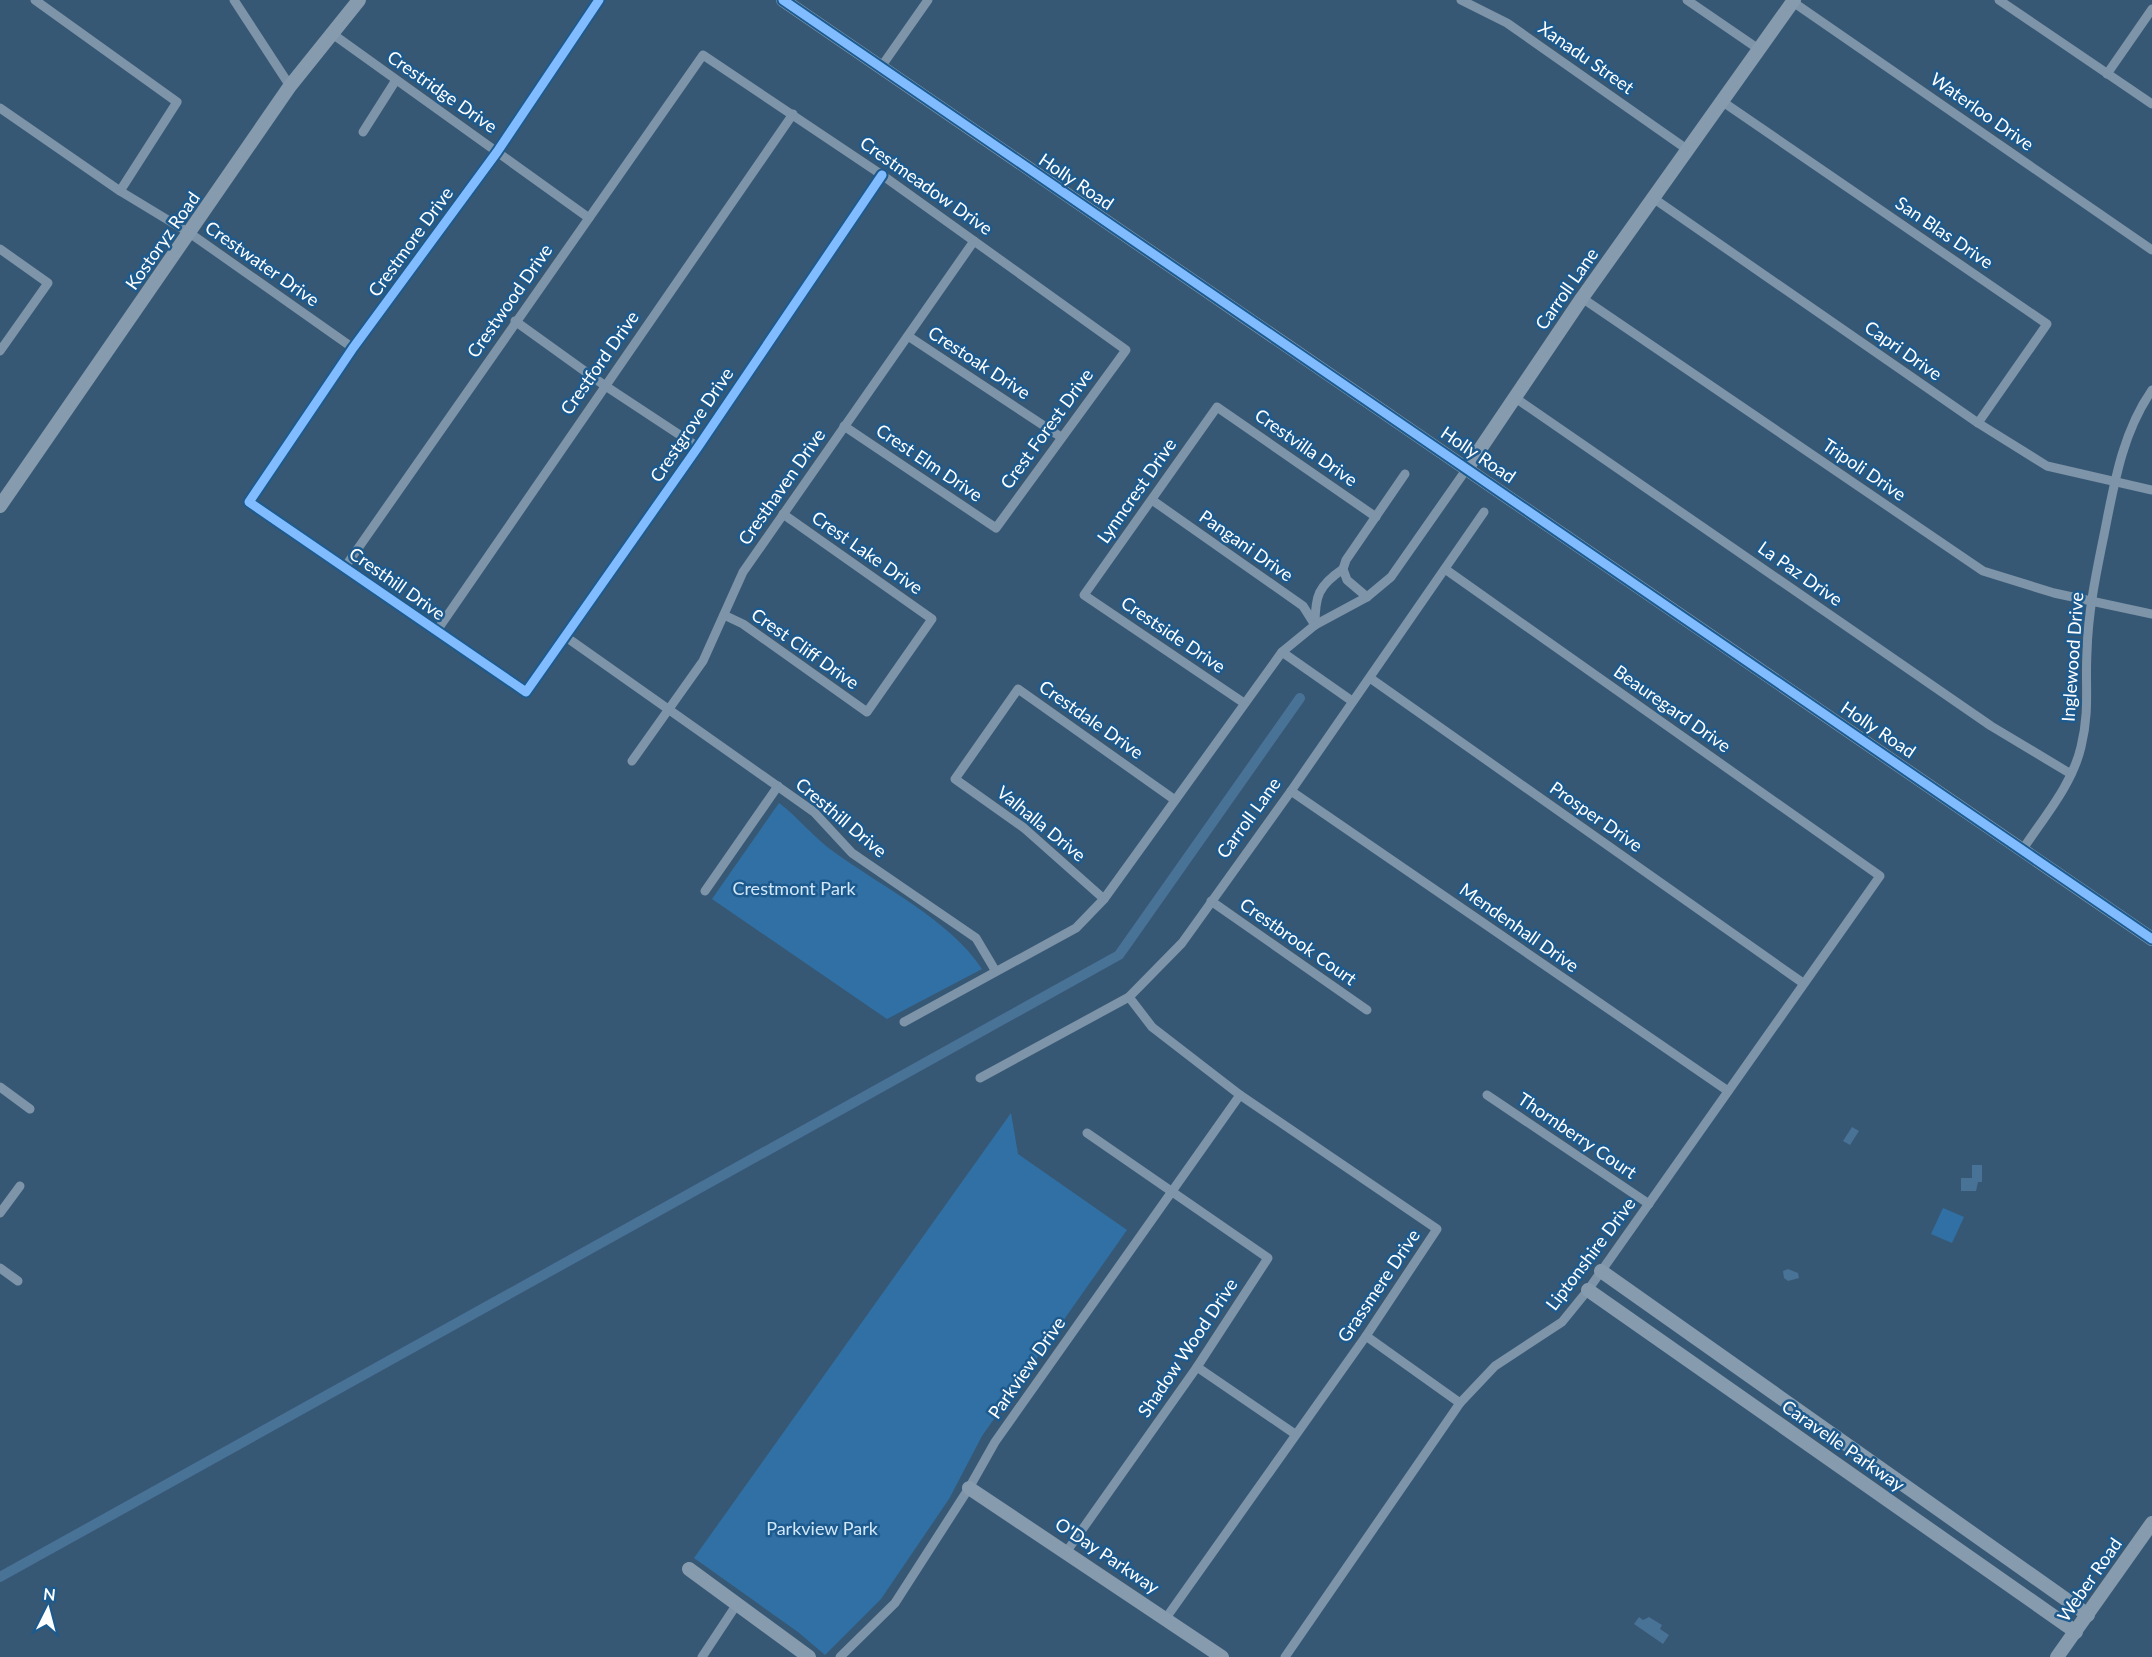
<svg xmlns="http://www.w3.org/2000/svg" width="2152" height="1657" font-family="Lato,sans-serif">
	<rect width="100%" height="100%" fill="#375874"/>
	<g fill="#3170a4">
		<path d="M779,803C799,818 814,838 834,852C882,887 950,920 982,969L887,1019L712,899Z"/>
		<path d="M1011,1113L1018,1154L1127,1230L982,1436L949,1499L881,1599L825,1655L798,1632L694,1558Z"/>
		<path d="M1943,1208L1964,1217L1952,1243L1931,1234Z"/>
	</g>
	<g fill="#497297">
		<path d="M1852,1127L1859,1131L1850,1145L1843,1141Z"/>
		<path d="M1972,1165H1982V1182H1978L1976,1191H1961V1178H1972Z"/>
		<path d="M1788,1269L1798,1273L1799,1278L1788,1281L1784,1278L1783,1271Z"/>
		<path d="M1639,1617L1643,1620L1649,1617L1662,1625L1660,1629L1669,1635L1663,1644L1634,1624Z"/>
	</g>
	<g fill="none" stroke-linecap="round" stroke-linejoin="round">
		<path stroke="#497297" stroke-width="10" d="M0,1577L1119,955L1300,698"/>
		<g stroke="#7e94a8" stroke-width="9">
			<path d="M35,0L177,102L120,191"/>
			<path d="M234,0L290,86"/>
			<path d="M599,0L497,152L353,348L249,502L526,692L698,447L882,175"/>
			<path d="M1461,0L1507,23L1688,150"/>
			<path d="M1687,0L1760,50"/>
			<path d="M1999,0L2152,104"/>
			<path d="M1793,2L2152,250"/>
			<path d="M334,35L589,218"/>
			<path d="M881,67L928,0"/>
			<path d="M2107,74L2152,9"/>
			<path d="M1723,102L2047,324L1978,423"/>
			<path d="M0,108L120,191L191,234L353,348"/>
			<path d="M363,132L396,80"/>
			<path d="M1653,198L1978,423L2047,466L2152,490"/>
			<path d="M0,249L48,283L0,351"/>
			<path d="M1582,298L1983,571L2054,593L2152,614"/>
			<path d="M515,321L604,385L698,447"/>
			<path d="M908,336L1061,437"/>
			<path d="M1514,397L1991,726L2071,774"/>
			<path d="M1152,500L1303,606L1315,625"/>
			<path d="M345,567L703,55L882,175L1126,350L996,528L844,426"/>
			<path d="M1367,597L1347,580L1343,569L1346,560L1405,474"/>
			<path d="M724,615L743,624L867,712L932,619L783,514"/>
			<path d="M1315,625C1315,596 1318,586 1343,569"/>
			<path d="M436,632L793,114"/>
			<path d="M566,637L814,812L852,853L976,938L995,970"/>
			<path d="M1282,652L1352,701"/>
			<path d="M1370,678L1803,983"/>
			<path d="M1244,703L1084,595L1217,407L1376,517"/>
			<path d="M632,761L703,661L743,572L974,241"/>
			<path d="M1291,791L1728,1091"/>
			<path d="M2023,849C2044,817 2072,785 2081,747C2090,710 2085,687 2087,652C2088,612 2096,574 2104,535C2114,485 2122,433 2152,390"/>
			<path d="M705,891L778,786"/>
			<path d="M1104,899L1024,828L955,779L1018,689L1175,800"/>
			<path d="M1211,901L1367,1010"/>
			<path d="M1129,997L1152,1027L1240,1095L1437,1229L1366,1336L1166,1618"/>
			<path d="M904,1022L1076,928L1104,899L1282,652L1315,625L1367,597L1391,577L1468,467"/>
			<path d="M980,1078L1129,997L1182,943L1291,791L1484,512"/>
			<path d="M0,1087L30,1109"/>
			<path d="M1487,1095L1649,1204"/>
			<path d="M0,1213L20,1186"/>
			<path d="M0,1268L18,1281"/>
			<path d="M1366,1336L1460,1403"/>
			<path d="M1197,1367L1295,1434"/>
			<path d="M1067,1551L1197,1367L1268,1258L1087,1133"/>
			<path d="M702,1657L737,1604"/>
			<path d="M840,1657L895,1603L969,1488L995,1442L1240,1095"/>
			<path d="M1285,1657L1460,1403L1495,1366L1562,1322L1588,1290L1880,876L1445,569"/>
		</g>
		<g stroke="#869bad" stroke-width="14">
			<path d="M783,0L2152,939"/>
			<path d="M1468,467L1582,298L1794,0"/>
			<path d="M0,506L290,86L359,0"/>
			<path d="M1601,1271L2088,1615"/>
			<path d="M1588,1290L2076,1632"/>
			<path d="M969,1488L1222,1657"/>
			<path d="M689,1569L809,1657"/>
			<path d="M2057,1657L2152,1523"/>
		</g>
		<g stroke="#1d5a8e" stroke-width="13">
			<g id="cycleway">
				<path d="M599,0L497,152L353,348L249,502L526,692L698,447L882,175"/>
				<path d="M783,0L2152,939"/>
			</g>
		</g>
		<use href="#cycleway" stroke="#80bcff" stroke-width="9"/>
	</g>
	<g text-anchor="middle" stroke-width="5" stroke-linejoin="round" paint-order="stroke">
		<g font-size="18" fill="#fff" stroke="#1d5a8e">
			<text transform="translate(1586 58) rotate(35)" y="6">Xanadu Street</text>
			<text transform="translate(442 92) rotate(35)" y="6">Crestridge Drive</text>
			<text transform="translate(1982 112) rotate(35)" y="6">Waterloo Drive</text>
			<text transform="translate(1076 182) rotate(34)" y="6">Holly Road</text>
			<text transform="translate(926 186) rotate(35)" y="6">Crestmeadow Drive</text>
			<text transform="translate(1944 233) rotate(34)" y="6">San Blas Drive</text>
			<text transform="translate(163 241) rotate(-55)" y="6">Kostoryz Road</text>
			<text transform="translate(411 242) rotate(-54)" y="6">Crestmore Drive</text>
			<text transform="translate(262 264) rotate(35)" y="6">Crestwater Drive</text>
			<text transform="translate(1567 289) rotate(-55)" y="6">Carroll Lane</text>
			<text transform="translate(510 301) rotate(-55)" y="6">Crestwood Drive</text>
			<text transform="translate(1903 351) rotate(35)" y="6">Capri Drive</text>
			<text transform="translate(600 363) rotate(-55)" y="6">Crestford Drive</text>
			<text transform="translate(979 363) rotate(33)" y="6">Crestoak Drive</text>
			<text transform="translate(692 425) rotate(-56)" y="6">Crestgrove Drive</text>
			<text transform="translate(1047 429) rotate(-54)" y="6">Crest Forest Drive</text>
			<text transform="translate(1306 448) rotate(35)" y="6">Crestvilla Drive</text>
			<text transform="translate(1478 455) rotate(34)" y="6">Holly Road</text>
			<text transform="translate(929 463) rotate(34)" y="6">Crest Elm Drive</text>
			<text transform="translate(1864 470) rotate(34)" y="6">Tripoli Drive</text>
			<text transform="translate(782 487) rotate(-55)" y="6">Cresthaven Drive</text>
			<text transform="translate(1137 491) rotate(-55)" y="6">Lynncrest Drive</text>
			<text transform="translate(1246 546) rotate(35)" y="6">Pangani Drive</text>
			<text transform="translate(867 553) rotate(35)" y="6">Crest Lake Drive</text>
			<text transform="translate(1800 574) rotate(35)" y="6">La Paz Drive</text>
			<text transform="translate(397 584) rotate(35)" y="6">Cresthill Drive</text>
			<text transform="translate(1173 635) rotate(34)" y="6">Crestside Drive</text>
			<text transform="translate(805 649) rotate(35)" y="6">Crest Cliff Drive</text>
			<text transform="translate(2073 657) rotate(-86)" y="6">Inglewood Drive</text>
			<text transform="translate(1672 709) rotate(35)" y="6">Beauregard Drive</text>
			<text transform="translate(1091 720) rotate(35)" y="6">Crestdale Drive</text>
			<text transform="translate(1878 730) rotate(34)" y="6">Holly Road</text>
			<text transform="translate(1596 817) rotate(35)" y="6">Prosper Drive</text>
			<text transform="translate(841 818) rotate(40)" y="6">Cresthill Drive</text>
			<text transform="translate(1249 818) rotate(-54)" y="6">Carroll Lane</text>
			<text transform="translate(1041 824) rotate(39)" y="6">Valhalla Drive</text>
			<text transform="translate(1519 928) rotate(35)" y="6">Mendenhall Drive</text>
			<text transform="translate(1298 942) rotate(35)" y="6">Crestbrook Court</text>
			<text transform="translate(1577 1136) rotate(34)" y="6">Thornberry Court</text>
			<text transform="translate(1591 1254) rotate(-53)" y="6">Liptonshire Drive</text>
			<text transform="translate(1379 1286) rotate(-56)" y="6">Grassmere Drive</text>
			<text transform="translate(1188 1348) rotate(-56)" y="6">Shadow Wood Drive</text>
			<text transform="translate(1027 1368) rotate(-55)" y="6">Parkview Drive</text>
			<text transform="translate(1843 1446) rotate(35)" y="6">Caravelle Parkway</text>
			<text transform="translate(1107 1556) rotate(34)" y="6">O'Day Parkway</text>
			<text transform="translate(2090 1580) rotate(-55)" y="6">Weber Road</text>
		</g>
		<g font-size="18" fill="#d1e7fa" stroke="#1d5a8e">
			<text x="794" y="895">Crestmont Park</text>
			<text x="822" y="1535">Parkview Park</text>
		</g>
	</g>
	<g transform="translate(48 1609) rotate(6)" stroke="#1d5a8e" stroke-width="4.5" paint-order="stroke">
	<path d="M0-4.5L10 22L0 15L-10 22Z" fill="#ffffff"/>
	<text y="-9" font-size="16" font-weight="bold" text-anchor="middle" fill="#ffffff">N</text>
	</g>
</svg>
